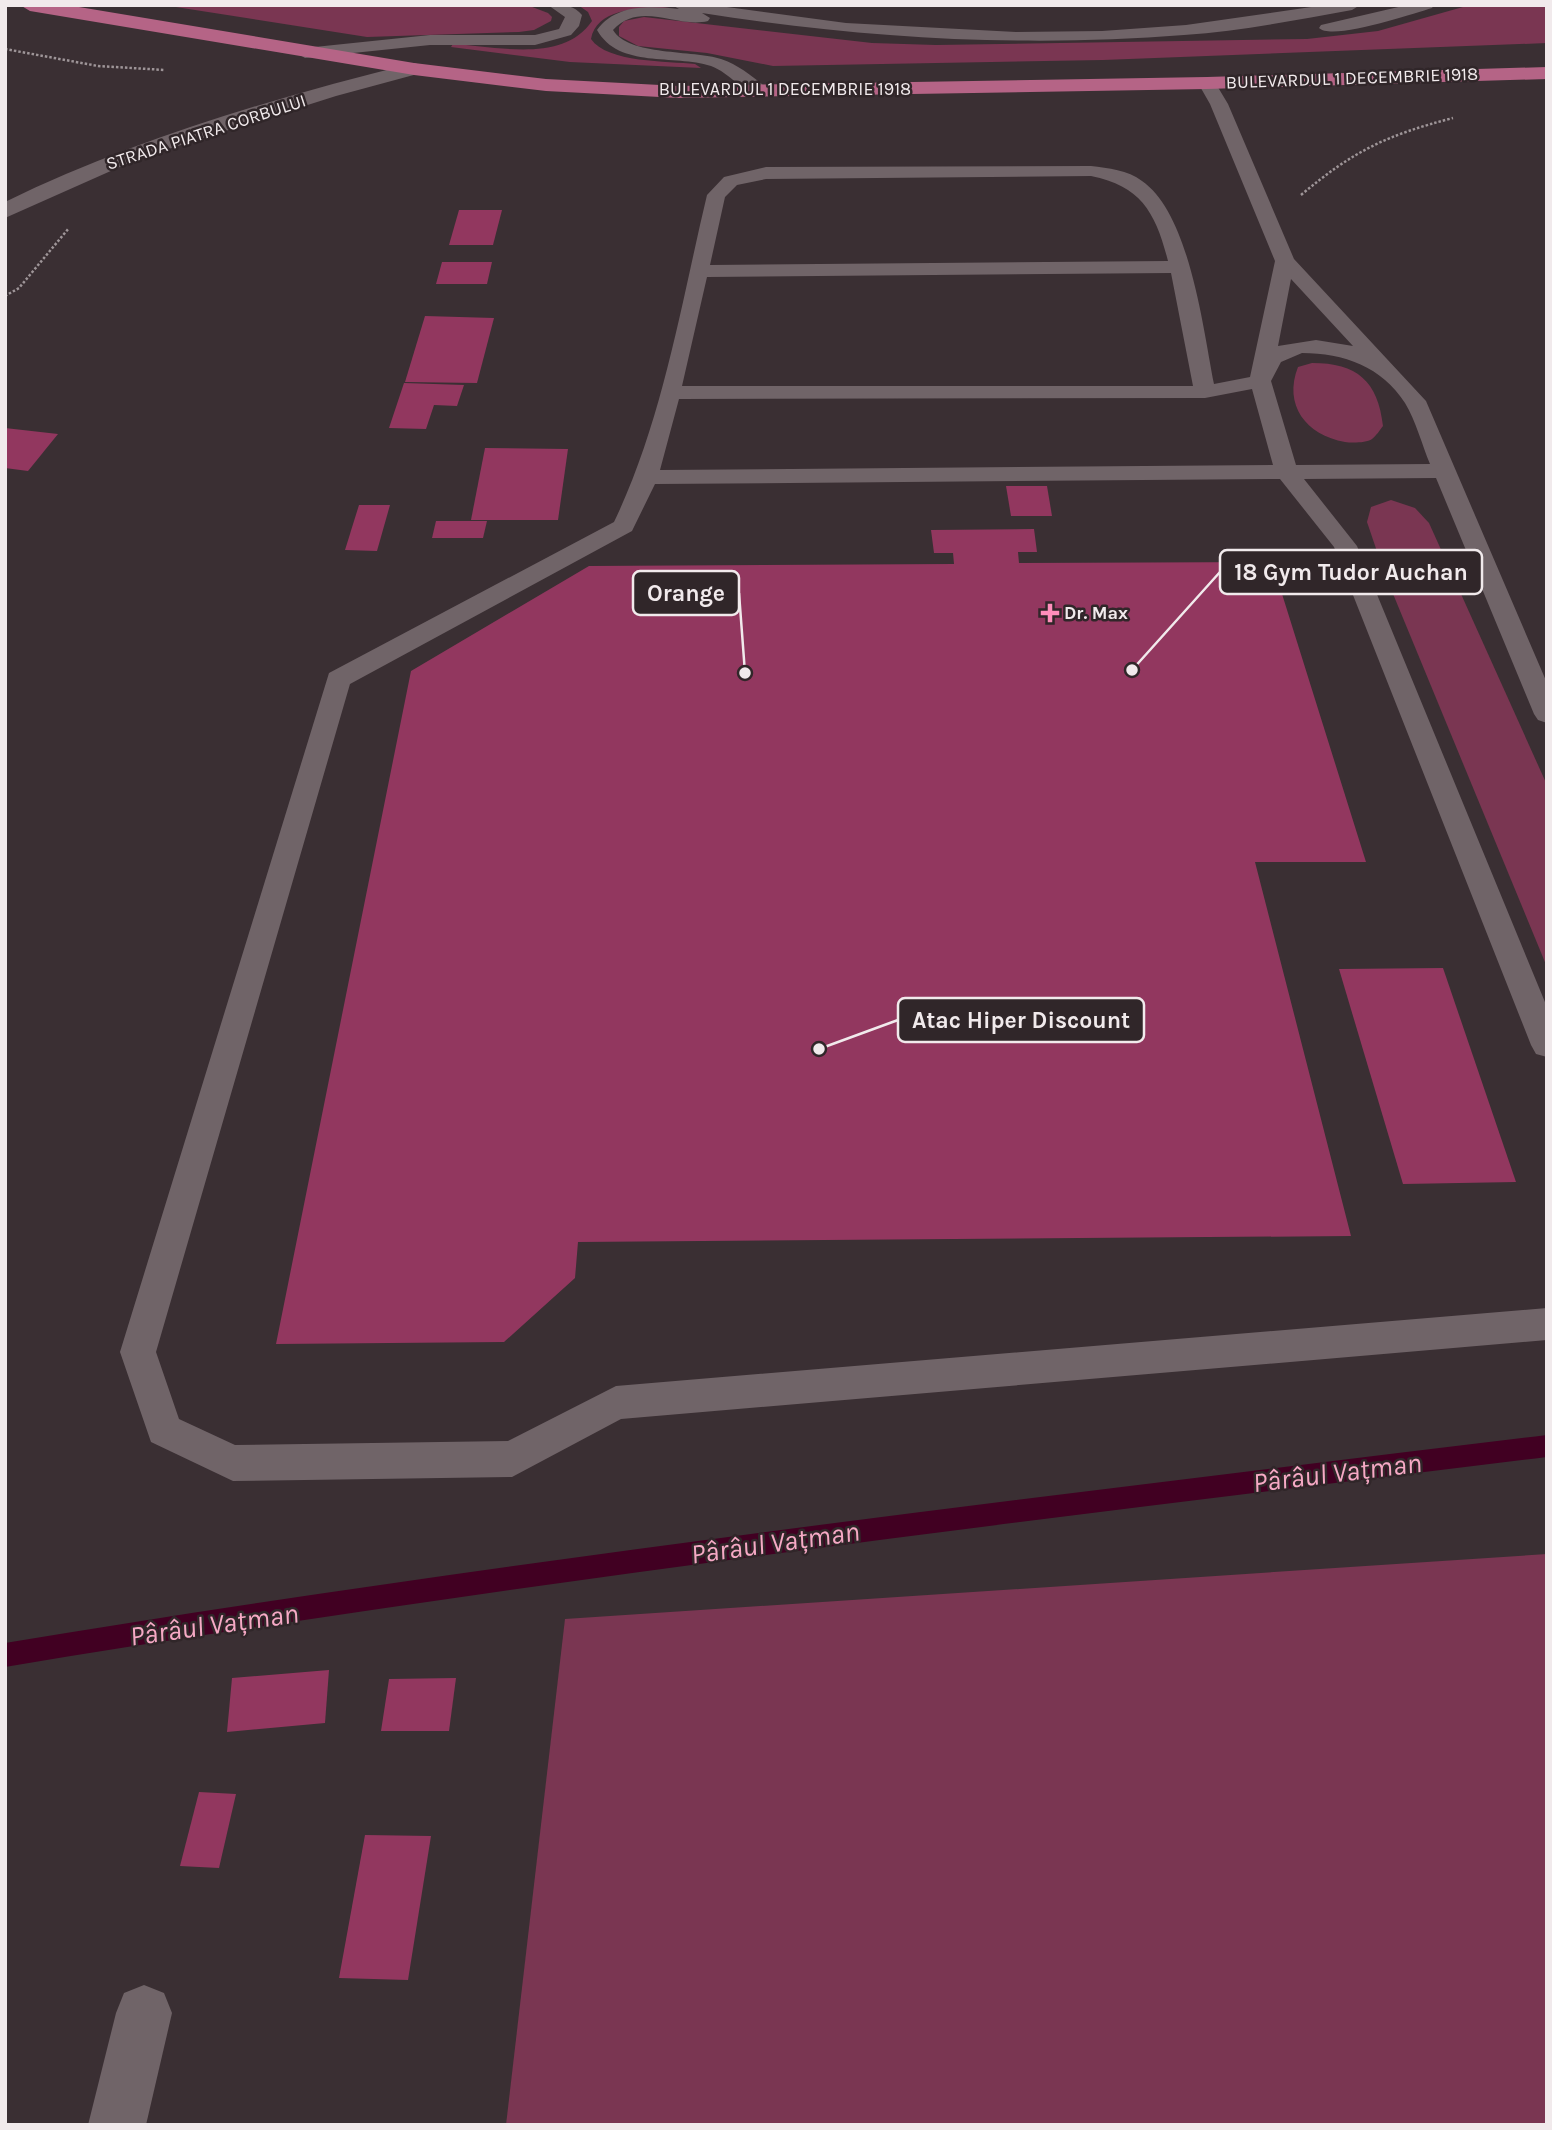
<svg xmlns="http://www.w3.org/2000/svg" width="1552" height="2130" font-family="Karla,sans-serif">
	<rect width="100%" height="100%" fill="#3a2f33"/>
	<g fill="#7a3652">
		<path d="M163,5H527L548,13L552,17L551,21L534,30L519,32L367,37Z"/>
		<path d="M578,5H647L670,8C645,8 597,6 591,39C607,63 668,61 695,64L701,68L570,62L451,47L453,44C496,46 563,64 592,21L588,12Z"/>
		<path d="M1470,5H1547V43L1103,60L773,66L707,53L638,46L619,36V27L624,21L644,17L872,43L936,45L1307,39L1378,31Z"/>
		<path d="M1312,363C1357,363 1378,381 1383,426C1380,430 1376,436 1372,439C1366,443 1352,443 1345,442C1306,435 1283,405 1298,367Z"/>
		<path d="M1391,500L1415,508L1429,523L1547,785V967L1384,572L1367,522L1371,507Z"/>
		<path d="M1547,1554V2125H506L565,1619Z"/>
	</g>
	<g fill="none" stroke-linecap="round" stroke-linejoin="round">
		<path fill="#410022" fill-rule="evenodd" d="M1547,1435V1457C1032,1520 517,1582 5,1667V1643C517,1558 1032,1498 1547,1435Z"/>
	</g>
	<g fill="#92375f">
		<path d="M459,210H502L493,245H449Z"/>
		<path d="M442,262H492L487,284H436Z"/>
		<path d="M425,316L494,318L477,383L405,382Z"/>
		<path d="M404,383L464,385L457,406L434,405L426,429L389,428Z"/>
		<path d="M5,428L58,434L28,471L5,468Z"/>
		<path d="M485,448L568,449L558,520H471Z"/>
		<path d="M1006,486H1047L1052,516H1011Z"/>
		<path d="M359,505H390L377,551L345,550Z"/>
		<path d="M436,521H487L483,538H432Z"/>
		<path d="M1034,529L1037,552H1018L1019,563L1272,562L1366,862H1255L1351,1236L578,1242L575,1278L504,1342L276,1344L411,671L589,566L954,564L953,553H934L931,530Z"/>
		<path d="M1443,968L1516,1182L1403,1184L1339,969Z"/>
		<path d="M329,1670L325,1723L227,1732L232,1678Z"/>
		<path d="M456,1678L449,1731H381L389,1679Z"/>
		<path d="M199,1792L236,1794L219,1868L180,1866Z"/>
		<path d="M365,1835L431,1836L408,1980L339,1978Z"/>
	</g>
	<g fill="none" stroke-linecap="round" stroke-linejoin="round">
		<g stroke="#9e9598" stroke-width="2.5" stroke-dasharray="2.5 2" stroke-linecap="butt">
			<path d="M5,49L98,66L165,70"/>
			<path d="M1301,195C1353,151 1387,135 1453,118"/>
			<path d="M5,296L19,288L69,228"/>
		</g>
		<g fill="#706468" fill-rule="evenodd">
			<path d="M548,5C562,5 573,4 582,15L579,26L571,35L535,45H430L305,58L297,53L305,48L430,35H535L559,29L565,17Z"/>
			<path d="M672,5H712L846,23L1016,32L1102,31L1186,25L1325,5H1360L1352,10C1296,20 1241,31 1184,35C1023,48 862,38 702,13L710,18L708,21C677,29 641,0 613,30C628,56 694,50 721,59C739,65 753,77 767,88L770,92L767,96L761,97C743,93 730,73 711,66C674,54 619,69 597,30C616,4 649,6 679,9Z"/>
			<path d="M1407,5H1434L1432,8C1412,14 1332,41 1319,28L1321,25Z"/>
			<path d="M1207,78L1213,79L1228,104L1294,259L1426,401L1547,683V723L1538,720L1534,714L1436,478L1304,479L1357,546L1547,1007V1057L1536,1054L1531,1045L1334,547L1280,479L655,484L632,531L350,684L156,1352L179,1419L235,1445L508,1441L616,1386L1547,1308V1340L621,1419L512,1477L233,1481L151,1442L120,1352L329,673L614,522C663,420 681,304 707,195L724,177L766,167L1091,166C1108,168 1128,170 1142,181C1190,214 1203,329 1214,384L1250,377L1275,261L1210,104L1198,83ZM1091,176C1142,186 1156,214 1168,261L710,265L725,197L737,185L766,179ZM1171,273L1193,386H682L707,277ZM1291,279L1353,346L1316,340L1278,346ZM1302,353C1344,353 1382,367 1405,403C1416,421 1422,445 1430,464L1296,465L1271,381L1281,362ZM1252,389L1273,465L660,470L679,399L1205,398Z"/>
		</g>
		<g fill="#706468" fill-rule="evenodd">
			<path d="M414,63L421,65L424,69L421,73L336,96L140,158L5,218V202C134,139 274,98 414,63Z"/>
			<path d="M144,1985L164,1993L172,2013L146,2125H88L116,2013L124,1993Z"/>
		</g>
		<path fill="#b56486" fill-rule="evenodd" d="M20,5H67L414,63L546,79L679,86L1207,77L1547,67V79L1207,89L679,98L546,91L414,75L30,11Z"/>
	</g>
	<path fill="#ff8ebb" stroke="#302629" stroke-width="2.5" d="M1046.5 602.5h7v7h7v7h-7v7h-7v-7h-7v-7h7z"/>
	<g text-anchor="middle" stroke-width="5" stroke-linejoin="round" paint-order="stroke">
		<g font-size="18" fill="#f1eaec" stroke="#302629">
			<text transform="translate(1352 78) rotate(-2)" y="6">BULEVARDUL 1 DECEMBRIE 1918</text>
			<text x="785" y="95">BULEVARDUL 1 DECEMBRIE 1918</text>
			<text transform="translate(206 132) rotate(-18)" y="6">STRADA PIATRA CORBULUI</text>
		</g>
		<g font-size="18" font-weight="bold" fill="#f1eaec" stroke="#302629" text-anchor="start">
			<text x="1064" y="619">Dr. Max</text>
		</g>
		<g font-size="28" font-style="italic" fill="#f6a9c5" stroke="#302629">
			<text transform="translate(1337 1472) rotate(-7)" y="10">Pârâul Vațman</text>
			<text transform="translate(775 1542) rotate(-8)" y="10">Pârâul Vațman</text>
			<text transform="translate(214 1624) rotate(-8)" y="10">Pârâul Vațman</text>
		</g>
	</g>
	<path fill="none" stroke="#f1eaec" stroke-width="2.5" d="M1132 670L1220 572M745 673L739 593M819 1049L898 1020"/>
	<g fill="#f1eaec" stroke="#302629" stroke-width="2.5">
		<circle cx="1132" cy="670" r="7"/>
		<circle cx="745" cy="673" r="7"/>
		<circle cx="819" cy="1049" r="7"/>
	</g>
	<g fill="#302629" stroke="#f1eaec" stroke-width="2.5">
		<rect x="1220" y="550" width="262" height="44" rx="7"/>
		<rect x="633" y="571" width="106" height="44" rx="7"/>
		<rect x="898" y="998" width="246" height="44" rx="7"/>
	</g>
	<g font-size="23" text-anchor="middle" font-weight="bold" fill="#f1eaec">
		<text x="1351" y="580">18 Gym Tudor Auchan</text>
		<text x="686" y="601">Orange</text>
		<text x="1021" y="1028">Atac Hiper Discount</text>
	</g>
	<rect width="1552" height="2130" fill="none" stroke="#f1eaec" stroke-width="14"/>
</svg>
